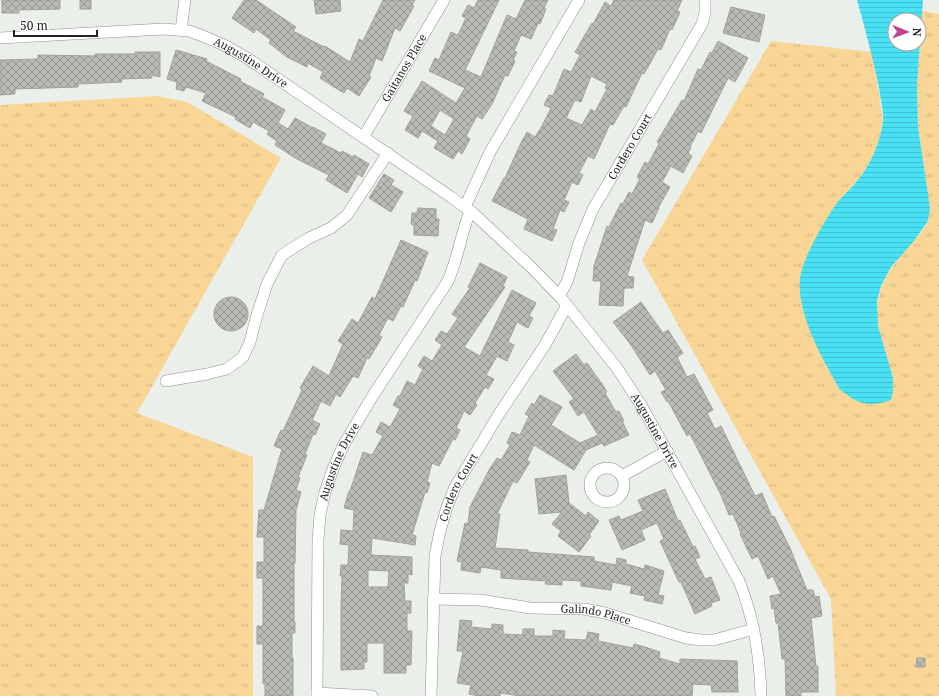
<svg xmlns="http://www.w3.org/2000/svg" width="939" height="696" font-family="'Noto Serif',serif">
	<defs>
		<pattern id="grass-tufts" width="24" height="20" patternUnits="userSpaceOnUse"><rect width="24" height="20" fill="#f9d696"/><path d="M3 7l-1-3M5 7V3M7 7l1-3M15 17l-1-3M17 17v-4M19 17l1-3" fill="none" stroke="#d5b881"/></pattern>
		<pattern id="water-rules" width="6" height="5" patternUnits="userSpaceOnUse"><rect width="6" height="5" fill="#4ae1f5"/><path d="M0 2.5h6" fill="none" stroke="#40c1d2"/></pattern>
		<pattern id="building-cross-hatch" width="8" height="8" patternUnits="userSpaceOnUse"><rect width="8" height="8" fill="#b9bab4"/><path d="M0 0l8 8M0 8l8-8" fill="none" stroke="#969792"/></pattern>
	</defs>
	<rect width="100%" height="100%" fill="#eaefea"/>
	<g fill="url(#grass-tufts)">
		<path d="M922,11L939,14V696H836L831,599L642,260L771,41L872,52L883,120L879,140L872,159L858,180L837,203L807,255L804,312L818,348L838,388L893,378C878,333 864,298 900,257C909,246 922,234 928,221C929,217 929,212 930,209L918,127L917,85Z"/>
		<path d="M157,96L187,102L281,158L137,413L253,457V696H0V105Z"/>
	</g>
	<path fill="url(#water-rules)" fill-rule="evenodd" d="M857,0H923L917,85L918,127L930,208L928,221L914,241L891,267L881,286L877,301L878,326L893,378V392L891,400C873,406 861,406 846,394C841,391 838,388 836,383C820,354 797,313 800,279C801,261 826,218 837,203C843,195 851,189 857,181C871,165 880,142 883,121C884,111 880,98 879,88C873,58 865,29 857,0ZM895,20H919V44H895Z"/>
	<g fill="url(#building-cross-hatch)" stroke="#a1a19b" fill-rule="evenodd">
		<path d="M2,0H60V9L19,10V13H2Z"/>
		<rect x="80" y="0" width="11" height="9"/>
		<path d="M244,0H256L296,27L293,31L324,47L325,46L350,62L359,39L363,41L383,0H415L412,5L414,6L400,31L395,28L382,61L376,58L369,76L371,77L359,96L347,88L344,93L334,87L320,78L323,72L308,63L307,67L287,57L269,43L271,40L256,29L254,33L232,18Z"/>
		<path d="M314,0H340L341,11L316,14Z"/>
		<path d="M478,0H499L465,70L481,77L507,15L516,19L525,0H548L544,8L546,9L540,24L538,23L531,39L521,35L514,51L517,52L513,60L515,61L508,76L505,75L492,104L482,119L477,116L466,136L470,139L462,154L458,151L453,159L434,148L438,141L422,131L418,138L405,130L413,116L404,111L422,81L456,103L465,88L429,71L435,58L439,60L451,32L458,35L466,18L462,16L468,5L474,8ZM440,110L454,119L445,135L431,126Z"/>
		<path d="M614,0H682L677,11L680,12L672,30L670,29L661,50L658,49L644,74L642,73L626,107L624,106L613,125L610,124L594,159L588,156L579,173L583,175L578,185L572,182L564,200L569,202L564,212L560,210L553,229L557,230L552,241L524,229L528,219L492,201L504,178H505L520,145L527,132L535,137L542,126L551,108L544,105L549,95L553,96L564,69L571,72L580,55L575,52L592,23L593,24L605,2L611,6ZM591,76L607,84L605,88L607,89L595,112L591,109L582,125L566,118L575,100L581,102Z"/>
		<path d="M731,7L765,15L759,42L723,33Z"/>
		<path d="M718,41L748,58L735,82L728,78L701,133L698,131L690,147L691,148L688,153L692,156L683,173L671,166L662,182L670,187L658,208H659L652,223L645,220L627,276L634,277L633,288H624L623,306L599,305L601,281H593L594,266L607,226L609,227L621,203L623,204L629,192L632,194L640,179L637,177L645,162L648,164L659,144L657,142L682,100L684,101L698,69L701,70L710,52L712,53Z"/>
		<path d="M176,50L207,59L206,61L241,79L240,81L264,94L262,97L285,110L278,123L288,129L295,118L313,128V127L326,134L321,143L341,153L342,151L353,157L354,155L369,164L362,177L358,174L347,193L326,180L329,175L297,159L275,145L277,141L267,134L269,131L253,122L250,128L235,119L236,117L202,101L206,93L186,87L184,91L176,89L177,82L167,79Z"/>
		<path d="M135,52H160V77L152,75V78L121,79L122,82L78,84V87L15,89V94L0,95V60L38,59V55L95,56V54H135Z"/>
		<path d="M384,174L394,180L391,185L403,192L391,212L369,198Z"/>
		<path d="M418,208L436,209V219H439L438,236L414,235V225L411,224L412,213H417Z"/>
		<path d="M401,240L428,252L417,281L415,280L403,307L401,306L393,321L388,318L379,335L382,337L369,359L367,358L358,378L353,376L340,397L336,394L330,406L321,401L312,420L320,424L315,435L313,434L305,454L307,455L298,477L300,478L296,490L301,492L296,510L295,563H294V622H295V633H292V658H293V696H265V684H263V644H257V626H263V578H257V562H264V537H257L259,510H264L282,449L274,446L281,430L283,431L302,390L300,388L313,366L329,376L343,344L338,341L352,319L358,323L372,297L375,299Z"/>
		<path d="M480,263L507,277L503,286L505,287L464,347L480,356L512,290L536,303L529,316L533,318L528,328L517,322L508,342L514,345L507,361L497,356L486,375L494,379L488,389L485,387L475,403L477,405L470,415L464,411L456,428L460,430L455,440L453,439L439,466L432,463L427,482L430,483L427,493L425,492L412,535L416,536L415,545L372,538L371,555L412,557V575L408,574V583H404L405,601H411V613H407V631H412L411,665H406V673H384V643H367V662H364V669L341,670V606L342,576H340L341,565H348L349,545L340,544L341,530L353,531L354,510L344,508L349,491H350L363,452L372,455L383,436L376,432L381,422L390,427L400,409L393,405L398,396H400L407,381L415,385L423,369L418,366L424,356L432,361L442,345L435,340L441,331L447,334L458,318L452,314L470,288L468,287ZM368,570L389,571L388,587H368Z"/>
		<circle cx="231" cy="314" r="17"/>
		<path d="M641,302L663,333L668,330L683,353L677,357L687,377L694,374L713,410L707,413L715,429L721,426L755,496L762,493L772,517L774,516L790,548L807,590H813L815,597L819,596L822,616L811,618L816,666H818V692H801V696H786L785,659H782L778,623H776L774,608L772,609L770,596L781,594L773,576L768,579L758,556L752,559L740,534L741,533L733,514L729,515L721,495L690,434L687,436L668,401L667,402L661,392L666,390L655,371L650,375L631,345L613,322Z"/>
		<path d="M576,354L584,365L587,363L602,384L607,392L605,393L616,412L619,411L624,421H622L629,435L604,446L602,443L586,450L574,470L534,445L527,460L530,462L517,483L513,481L497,514H500L495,548L528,550V552L594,557V561L616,565L617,558L626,560V564L644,569L645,565L664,571L658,595L664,596L662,604L644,600L645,596L630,593L632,586L612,582L611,590L581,586V581L562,580V585L545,584L546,581L501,578V570L481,567L480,573L461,570L462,562L457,561L465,523L468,524L470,507L489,470L497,458L501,460L510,445L507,443L512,432L520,435L529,416L525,414L532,403L534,405L540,395L562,407L551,425L580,443L598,435L584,412L578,416L569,402L574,399L553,371Z"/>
		<path d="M566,475L569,503L586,516L588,512L599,521L589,535L591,536L579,552L558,536L561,531L552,524L562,512L539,514L535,479Z"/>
		<path d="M665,489L678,521L680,520L693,547L695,546L700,557L695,559L705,579L711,577L720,600L711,603L712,606L695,614L681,582H679L660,541L664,539L657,523L641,530L645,540L622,550L609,520L619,516L621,520L643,511L638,500Z"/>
		<path d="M460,620L472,621L471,627L492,629V624L503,625V634L523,635V629H534V636H553V630L565,631L564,639L586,640L588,632L599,634L598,641L633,648L634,644L645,647L660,652L659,658L680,664V659L737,661L738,692H712L711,685L693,684L692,696H521L500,693V696H479L469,694L471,685L457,683L463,651H457Z"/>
		<path d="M917,658H925V667H916Z"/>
	</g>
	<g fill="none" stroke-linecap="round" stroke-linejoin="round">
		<g stroke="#8d918d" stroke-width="12">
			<g id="minor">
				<path d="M181,30L185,0"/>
				<path id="s1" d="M0,38L163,29L189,31L203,36L224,45L247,58L451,197L473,213L531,267L562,299L617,368L641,405L739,581C754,618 760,656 761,696"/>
				<path id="s2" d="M364,136L444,0"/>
				<path d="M465,207L490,152L579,0"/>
				<path id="s3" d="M559,296L567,282L579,243L593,209L702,24L705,13V0"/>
				<path d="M166,381L207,374L227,369L243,357L250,342L257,315L267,284L282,255L309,238L331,228L347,215L388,153"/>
				<circle cx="607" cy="485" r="17"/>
				<path d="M622,476L667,451"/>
				<path id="s4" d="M433,599L481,600L530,608L584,609L605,613L686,638L700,640H714L754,629"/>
				<path d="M317,693L372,696"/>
				<path id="s5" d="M317,696L318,540L320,515L325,492L333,469L343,446L372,397L448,281C458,258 461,234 470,211"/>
				<path id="s6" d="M431,696L435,556L440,531L447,507L455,487L499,414L545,345L567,305"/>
			</g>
		</g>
		<use href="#minor" stroke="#fff" stroke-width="11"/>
	</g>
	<g text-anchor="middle" stroke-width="3.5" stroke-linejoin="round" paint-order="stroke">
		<g font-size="11" fill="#222422" stroke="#fff">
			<text dy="4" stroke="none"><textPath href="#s1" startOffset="259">Augustine Drive</textPath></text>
			<text dy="4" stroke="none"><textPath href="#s2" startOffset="79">Gaitanos Place</textPath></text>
			<text dy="4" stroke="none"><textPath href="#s3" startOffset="166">Cordero Court</textPath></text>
			<text dy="4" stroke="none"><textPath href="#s1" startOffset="813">Augustine Drive</textPath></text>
			<text dy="4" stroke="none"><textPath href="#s5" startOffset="238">Augustine Drive</textPath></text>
			<text dy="4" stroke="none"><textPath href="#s6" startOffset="213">Cordero Court</textPath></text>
			<text dy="4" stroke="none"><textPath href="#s4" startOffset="164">Galindo Place</textPath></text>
		</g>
	</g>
	<g transform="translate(907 32) rotate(91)"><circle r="19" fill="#ffffff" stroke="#a7a7a7"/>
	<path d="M0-3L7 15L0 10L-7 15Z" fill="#c1428d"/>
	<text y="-6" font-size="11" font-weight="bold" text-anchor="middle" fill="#222422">N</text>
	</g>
	<path d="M14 30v6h83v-6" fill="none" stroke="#222422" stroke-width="2"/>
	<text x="20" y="30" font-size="12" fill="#222422" stroke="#ffffff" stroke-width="3" paint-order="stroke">50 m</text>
</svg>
